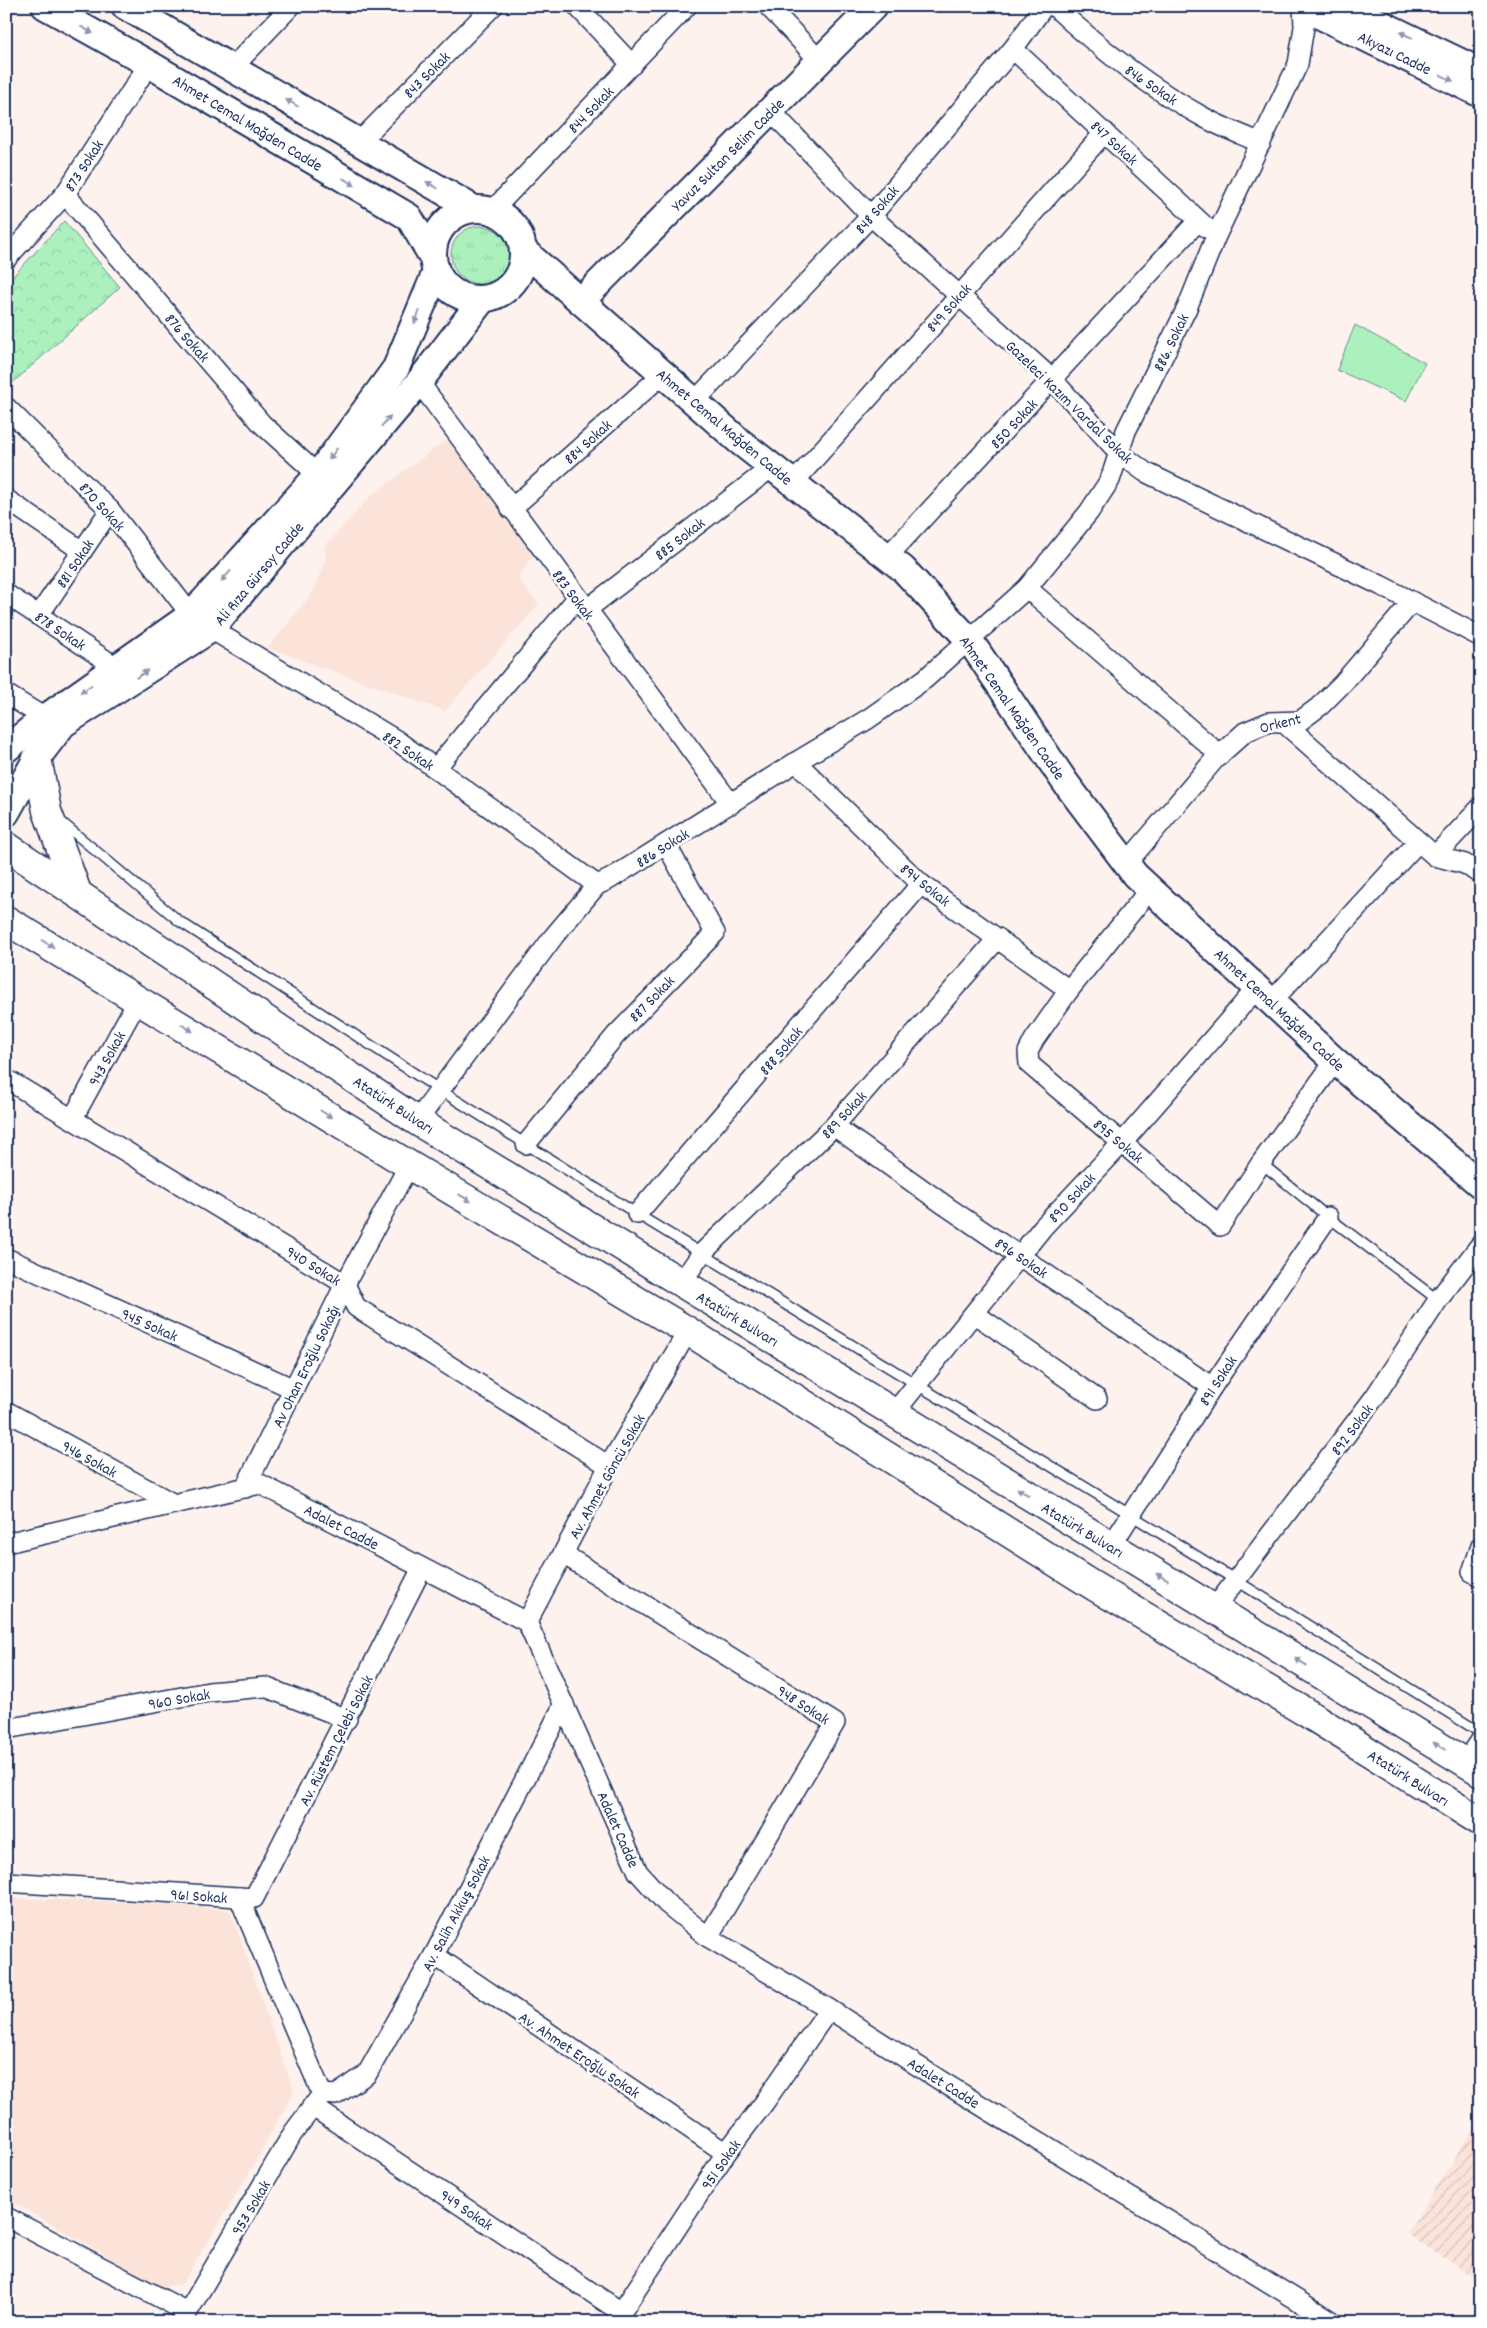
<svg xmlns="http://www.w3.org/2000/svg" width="1487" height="2328" font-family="Dekko,sans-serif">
	<defs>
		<pattern id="industrial-furrows" width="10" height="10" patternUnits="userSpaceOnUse" patternTransform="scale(1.25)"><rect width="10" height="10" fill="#fbe3d9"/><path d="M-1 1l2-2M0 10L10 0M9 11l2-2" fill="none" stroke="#d7c3bd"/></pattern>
		<pattern id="grass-tufts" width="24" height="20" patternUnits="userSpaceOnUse" patternTransform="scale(1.25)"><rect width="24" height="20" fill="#acf1bd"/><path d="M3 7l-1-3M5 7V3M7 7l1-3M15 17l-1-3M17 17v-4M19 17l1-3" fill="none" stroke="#93cfa5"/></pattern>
		<pattern id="park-crowns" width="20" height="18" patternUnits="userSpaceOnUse" patternTransform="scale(1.25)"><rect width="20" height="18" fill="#acf1bd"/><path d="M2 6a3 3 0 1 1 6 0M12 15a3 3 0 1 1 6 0" fill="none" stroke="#93cfa5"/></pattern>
	</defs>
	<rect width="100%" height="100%" fill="#fdf2ee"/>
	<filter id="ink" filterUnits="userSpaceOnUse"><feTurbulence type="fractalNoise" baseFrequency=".02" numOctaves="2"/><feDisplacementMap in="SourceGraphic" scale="10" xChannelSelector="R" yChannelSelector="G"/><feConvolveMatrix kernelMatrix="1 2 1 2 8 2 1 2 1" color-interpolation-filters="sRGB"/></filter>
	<g filter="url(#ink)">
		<g fill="#fbe3d9">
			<path d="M445,441L450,443L533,554L518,579L539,604L445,711L268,648L313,592L326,558L324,547L372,495Z"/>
			<path d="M6,1898L150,1903L230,1910L294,2091L252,2168L182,2284L161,2287L13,2202L6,2157Z"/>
		</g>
		<path fill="url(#industrial-furrows)" d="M1481,2117V2282L1407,2234Z"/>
		<circle fill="url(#grass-tufts)" stroke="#64908e" cx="480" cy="255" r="29"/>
		<path fill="url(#park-crowns)" stroke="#64908e" d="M64,221L120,287L8,387L6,385V284Z"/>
		<path fill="#acf1bd" stroke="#64908e" d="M1355,325L1425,363L1406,401L1337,370Z"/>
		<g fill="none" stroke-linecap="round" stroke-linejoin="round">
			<g stroke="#1b2f5e" stroke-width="12">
				<g id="lane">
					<path d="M59,820L179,921L440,1090L637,1214L1131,1515L1481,1733"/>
					<path d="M1261,1163L1328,1217L1438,1300"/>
				</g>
			</g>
			<g stroke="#1b2f5e" stroke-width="22">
				<g id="street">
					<path d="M577,6L632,65"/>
					<path d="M768,6L820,61"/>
					<path d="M1054,6C1100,49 1150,88 1205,118C1223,128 1243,135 1261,143"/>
					<path d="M1013,49L1207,228"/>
					<path d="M232,68L291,6"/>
					<path d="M770,110L871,216L1053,380L1118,452L1145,472L1380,585L1481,637"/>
					<path d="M359,142L493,6"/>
					<path d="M65,194L262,424L318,475"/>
					<path d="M492,211L687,6"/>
					<path d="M6,259L65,194L149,64"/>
					<path d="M419,382L731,804"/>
					<path d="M695,401L871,216L1013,49L1044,6"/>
					<path d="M6,407L110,510L191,615"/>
					<path d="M793,483L1105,132"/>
					<path d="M6,499L82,551"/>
					<path d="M511,509L663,374"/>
					<path d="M887,557L1198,221"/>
					<path d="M1027,588L1220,755"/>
					<path d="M6,594L116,667"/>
					<path d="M586,610L772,467"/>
					<path d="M39,615L110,510"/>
					<path d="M211,629L396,740L597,885"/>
					<path d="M6,694L45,718"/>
					<path d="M1283,722L1435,856L1465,864L1481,875"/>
					<path d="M796,762L921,884L1069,990"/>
					<path d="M436,768L577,598"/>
					<path d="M1435,856L1481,807"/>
					<path d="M1126,864L1215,759L1245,732L1269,722L1300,721L1320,706L1343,683L1412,602"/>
					<path d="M1150,889L1069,990L1034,1040L1028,1052L1029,1064L1220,1226L1261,1163L1335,1061"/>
					<path d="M1272,1001L1418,842"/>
					<path d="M6,1079L345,1284L356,1307L609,1466"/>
					<path d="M73,1118L139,998"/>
					<path d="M417,1121L554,936L597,885L610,879L796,762L868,719L925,679L1027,588L1089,512L1110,480L1126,431L1187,308L1216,236L1298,64L1304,27L1303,6"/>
					<path d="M834,1126L946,1206L1212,1387"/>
					<path d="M526,1144L616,1035L715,933L666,844"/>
					<path d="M637,1214L921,884"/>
					<path d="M6,1258L294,1389"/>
					<path d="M681,1283L702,1253L834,1126L998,938"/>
					<path d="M975,1314L1097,1399"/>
					<path d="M6,1411L174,1504"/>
					<path d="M894,1413L1043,1227L1122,1143L1257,988"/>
					<path d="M245,1488L345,1284L409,1165"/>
					<path d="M6,1543L260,1484L527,1622L638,1872L666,1903L708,1937L829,2009L946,2084L1333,2322"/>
					<path d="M1111,1546L1212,1387L1328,1217"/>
					<path d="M1481,1546L1472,1572L1481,1576"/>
					<path d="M563,1554L835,1723L708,1937"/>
					<path d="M1214,1609L1374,1398L1438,1300L1481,1244"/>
					<path d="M527,1622L609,1466L688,1331"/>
					<path d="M6,1729L209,1692L265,1687L347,1719"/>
					<path d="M1466,1762L1481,1740"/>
					<path d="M6,1882L254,1898L422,1568"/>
					<path d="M239,1897L322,2094"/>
					<path d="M434,1955L726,2153"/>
					<path d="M322,2094L336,2095L367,2074L434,1955L564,1704"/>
					<path d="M312,2106L621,2312"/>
					<path d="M6,2217L187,2312"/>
					<path d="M182,2322L293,2133L320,2097"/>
					<path d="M615,2322L726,2153L764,2103L829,2009"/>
				</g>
			</g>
			<g stroke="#1b2f5e" stroke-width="30">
				<g id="secondary">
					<path d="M45,6L149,64L409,217L433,258"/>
					<path d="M125,6L474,209"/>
					<path d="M1312,6L1319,15L1481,94"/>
					<path d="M1344,6L1481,72"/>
					<circle cx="478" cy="254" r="45"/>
					<path d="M524,251L739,441L903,569L970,641L1065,782L1135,875L1335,1061L1481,1185"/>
					<path d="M581,301L874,6"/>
					<path d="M6,749L45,718L191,615L318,475L396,368L436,272"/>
					<path d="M6,813L37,758L63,724L211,629L419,382L482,300"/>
				</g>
			</g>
			<g stroke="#1b2f5e" stroke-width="31">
				<g id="highway">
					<path d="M37,758L47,811L77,892"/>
					<path d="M6,846L417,1121L1481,1772"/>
					<path d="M6,920L409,1165L688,1331L1092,1585L1307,1713L1481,1822"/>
				</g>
			</g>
			<use href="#lane" stroke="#fff" stroke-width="9"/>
			<use href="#street" stroke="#fff" stroke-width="19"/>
			<use href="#secondary" stroke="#fff" stroke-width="26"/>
			<use href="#highway" stroke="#fff" stroke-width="28"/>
		</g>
		<defs><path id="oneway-solid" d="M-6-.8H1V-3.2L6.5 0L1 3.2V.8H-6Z" transform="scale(1.25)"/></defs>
		<g fill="#8d97ae">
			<use href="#oneway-solid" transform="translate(87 30) rotate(29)"/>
			<use href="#oneway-solid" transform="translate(1406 35) rotate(-155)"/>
			<use href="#oneway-solid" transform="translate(1447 78) rotate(26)"/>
			<use href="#oneway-solid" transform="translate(292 103) rotate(-150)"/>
			<use href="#oneway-solid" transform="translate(349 182) rotate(31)"/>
			<use href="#oneway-solid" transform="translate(432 185) rotate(-150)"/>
			<use href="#oneway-solid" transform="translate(417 317) rotate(113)"/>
			<use href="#oneway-solid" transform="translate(386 421) rotate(-50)"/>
			<use href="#oneway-solid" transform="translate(333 454) rotate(126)"/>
			<use href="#oneway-solid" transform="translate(226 576) rotate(132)"/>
			<use href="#oneway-solid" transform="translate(142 674) rotate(-33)"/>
			<use href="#oneway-solid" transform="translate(86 689) rotate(144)"/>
			<use href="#oneway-solid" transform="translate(48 944) rotate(31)"/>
			<use href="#oneway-solid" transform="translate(187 1028) rotate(32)"/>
			<use href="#oneway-solid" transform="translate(326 1114) rotate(32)"/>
			<use href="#oneway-solid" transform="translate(465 1198) rotate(31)"/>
			<use href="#oneway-solid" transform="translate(1023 1492) rotate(-149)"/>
			<use href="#oneway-solid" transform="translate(1162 1577) rotate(-149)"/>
			<use href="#oneway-solid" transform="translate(1301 1662) rotate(-149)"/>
			<use href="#oneway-solid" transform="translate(1439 1746) rotate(-149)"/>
		</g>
	</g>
	<g text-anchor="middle" stroke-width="5" stroke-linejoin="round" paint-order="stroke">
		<g font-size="16" fill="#1b2f5e" stroke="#fff">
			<text transform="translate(1395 52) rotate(26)" y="6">Akyazı Cadde</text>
			<text transform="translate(426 74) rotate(-45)" y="6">843 Sokak</text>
			<text transform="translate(1152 84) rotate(34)" y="6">846 Sokak</text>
			<text transform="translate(590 109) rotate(-46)" y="6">844 Sokak</text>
			<text transform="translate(248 122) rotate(31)" y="6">Ahmet Cemal Mağden Cadde</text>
			<text transform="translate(1115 142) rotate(43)" y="6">847 Sokak</text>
			<text transform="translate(727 154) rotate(-45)" y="6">Yavuz Sultan Selim Cadde</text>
			<text transform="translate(83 165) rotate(-57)" y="6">873 Sokak</text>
			<text transform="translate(876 209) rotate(-49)" y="6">848 Sokak</text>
			<text transform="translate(948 307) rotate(-48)" y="6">849 Sokak</text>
			<text transform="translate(188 337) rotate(49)" y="6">876 Sokak</text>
			<text transform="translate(1170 342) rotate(-64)" y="6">886. Sokak</text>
			<text transform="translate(1070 401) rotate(44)" y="6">Gazeleci Kazım Vardal Sokak</text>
			<text transform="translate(1013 423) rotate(-47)" y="6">850 Sokak</text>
			<text transform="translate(725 426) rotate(40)" y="6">Ahmet Cemal Mağden Cadde</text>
			<text transform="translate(587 441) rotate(-42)" y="6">884 Sokak</text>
			<text transform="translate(103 506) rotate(48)" y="6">870 Sokak</text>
			<text transform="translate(679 538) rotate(-38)" y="6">885 Sokak</text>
			<text transform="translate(74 563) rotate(-56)" y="6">881 Sokak</text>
			<text transform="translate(258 573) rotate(-50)" y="6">Ali Rıza Gürsoy Cadde</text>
			<text transform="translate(574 594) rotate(53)" y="6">883 Sokak</text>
			<text transform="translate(61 630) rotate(34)" y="6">878 Sokak</text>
			<text transform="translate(1013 707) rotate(55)" y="6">Ahmet Cemal Mağden Cadde</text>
			<text transform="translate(1280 722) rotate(-14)" y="6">Orkent</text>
			<text transform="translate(409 750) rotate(34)" y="6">882 Sokak</text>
			<text transform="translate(662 847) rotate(-32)" y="6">886 Sokak</text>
			<text transform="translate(926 884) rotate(39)" y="6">894 Sokak</text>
			<text transform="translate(651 998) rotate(-46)" y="6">887 Sokak</text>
			<text transform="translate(1280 1009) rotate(43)" y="6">Ahmet Cemal Mağden Cadde</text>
			<text transform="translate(780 1050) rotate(-50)" y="6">888 Sokak</text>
			<text transform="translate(106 1058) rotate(-61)" y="6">943 Sokak</text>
			<text transform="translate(394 1104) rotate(33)" y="6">Atatürk Bulvarı</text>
			<text transform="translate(843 1114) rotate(-47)" y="6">889 Sokak</text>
			<text transform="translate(1119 1140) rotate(40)" y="6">895 Sokak</text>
			<text transform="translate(1071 1197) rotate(-47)" y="6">890 Sokak</text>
			<text transform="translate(1022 1257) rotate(34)" y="6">896 Sokak</text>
			<text transform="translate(314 1265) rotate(32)" y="6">940 Sokak</text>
			<text transform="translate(738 1318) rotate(31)" y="6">Atatürk Bulvarı</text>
			<text transform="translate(150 1324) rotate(24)" y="6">945 Sokak</text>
			<text transform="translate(305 1366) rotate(-64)" y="6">Av Ohan Eroğlu Sokağı</text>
			<text transform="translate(1217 1380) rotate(-57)" y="6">891 Sokak</text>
			<text transform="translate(1351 1429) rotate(-53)" y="6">892 Sokak</text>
			<text transform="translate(90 1458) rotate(29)" y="6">946 Sokak</text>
			<text transform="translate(606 1476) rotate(-61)" y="6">Av. Ahmet Göncü Sokak</text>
			<text transform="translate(342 1526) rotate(27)" y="6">Adalet Cadde</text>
			<text transform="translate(1083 1529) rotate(31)" y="6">Atatürk Bulvarı</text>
			<text transform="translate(179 1698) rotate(-10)" y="6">960 Sokak</text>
			<text transform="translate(804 1704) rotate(33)" y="6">948 Sokak</text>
			<text transform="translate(335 1740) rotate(-63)" y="6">Av. Rüstem Çelebi Sokak</text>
			<text transform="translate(1409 1777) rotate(32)" y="6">Atatürk Bulvarı</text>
			<text transform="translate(619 1829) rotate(66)" y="6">Adalet Cadde</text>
			<text transform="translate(199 1895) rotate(4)" y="6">961 Sokak</text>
			<text transform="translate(455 1913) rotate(-62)" y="6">Av. Salih Akkuş Sokak</text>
			<text transform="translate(580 2054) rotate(34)" y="6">Av. Ahmet Eroğlu Sokak</text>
			<text transform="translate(944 2082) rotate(32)" y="6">Adalet Cadde</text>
			<text transform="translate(720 2164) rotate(-55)" y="6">951 Sokak</text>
			<text transform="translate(250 2207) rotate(-59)" y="6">953 Sokak</text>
			<text transform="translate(467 2209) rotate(34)" y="6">949 Sokak</text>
		</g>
	</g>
	<rect width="1487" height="2328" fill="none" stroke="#fff" stroke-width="25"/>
	<rect x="12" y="12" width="1462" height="2303" fill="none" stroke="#1b2f5e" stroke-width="2" filter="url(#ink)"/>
</svg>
